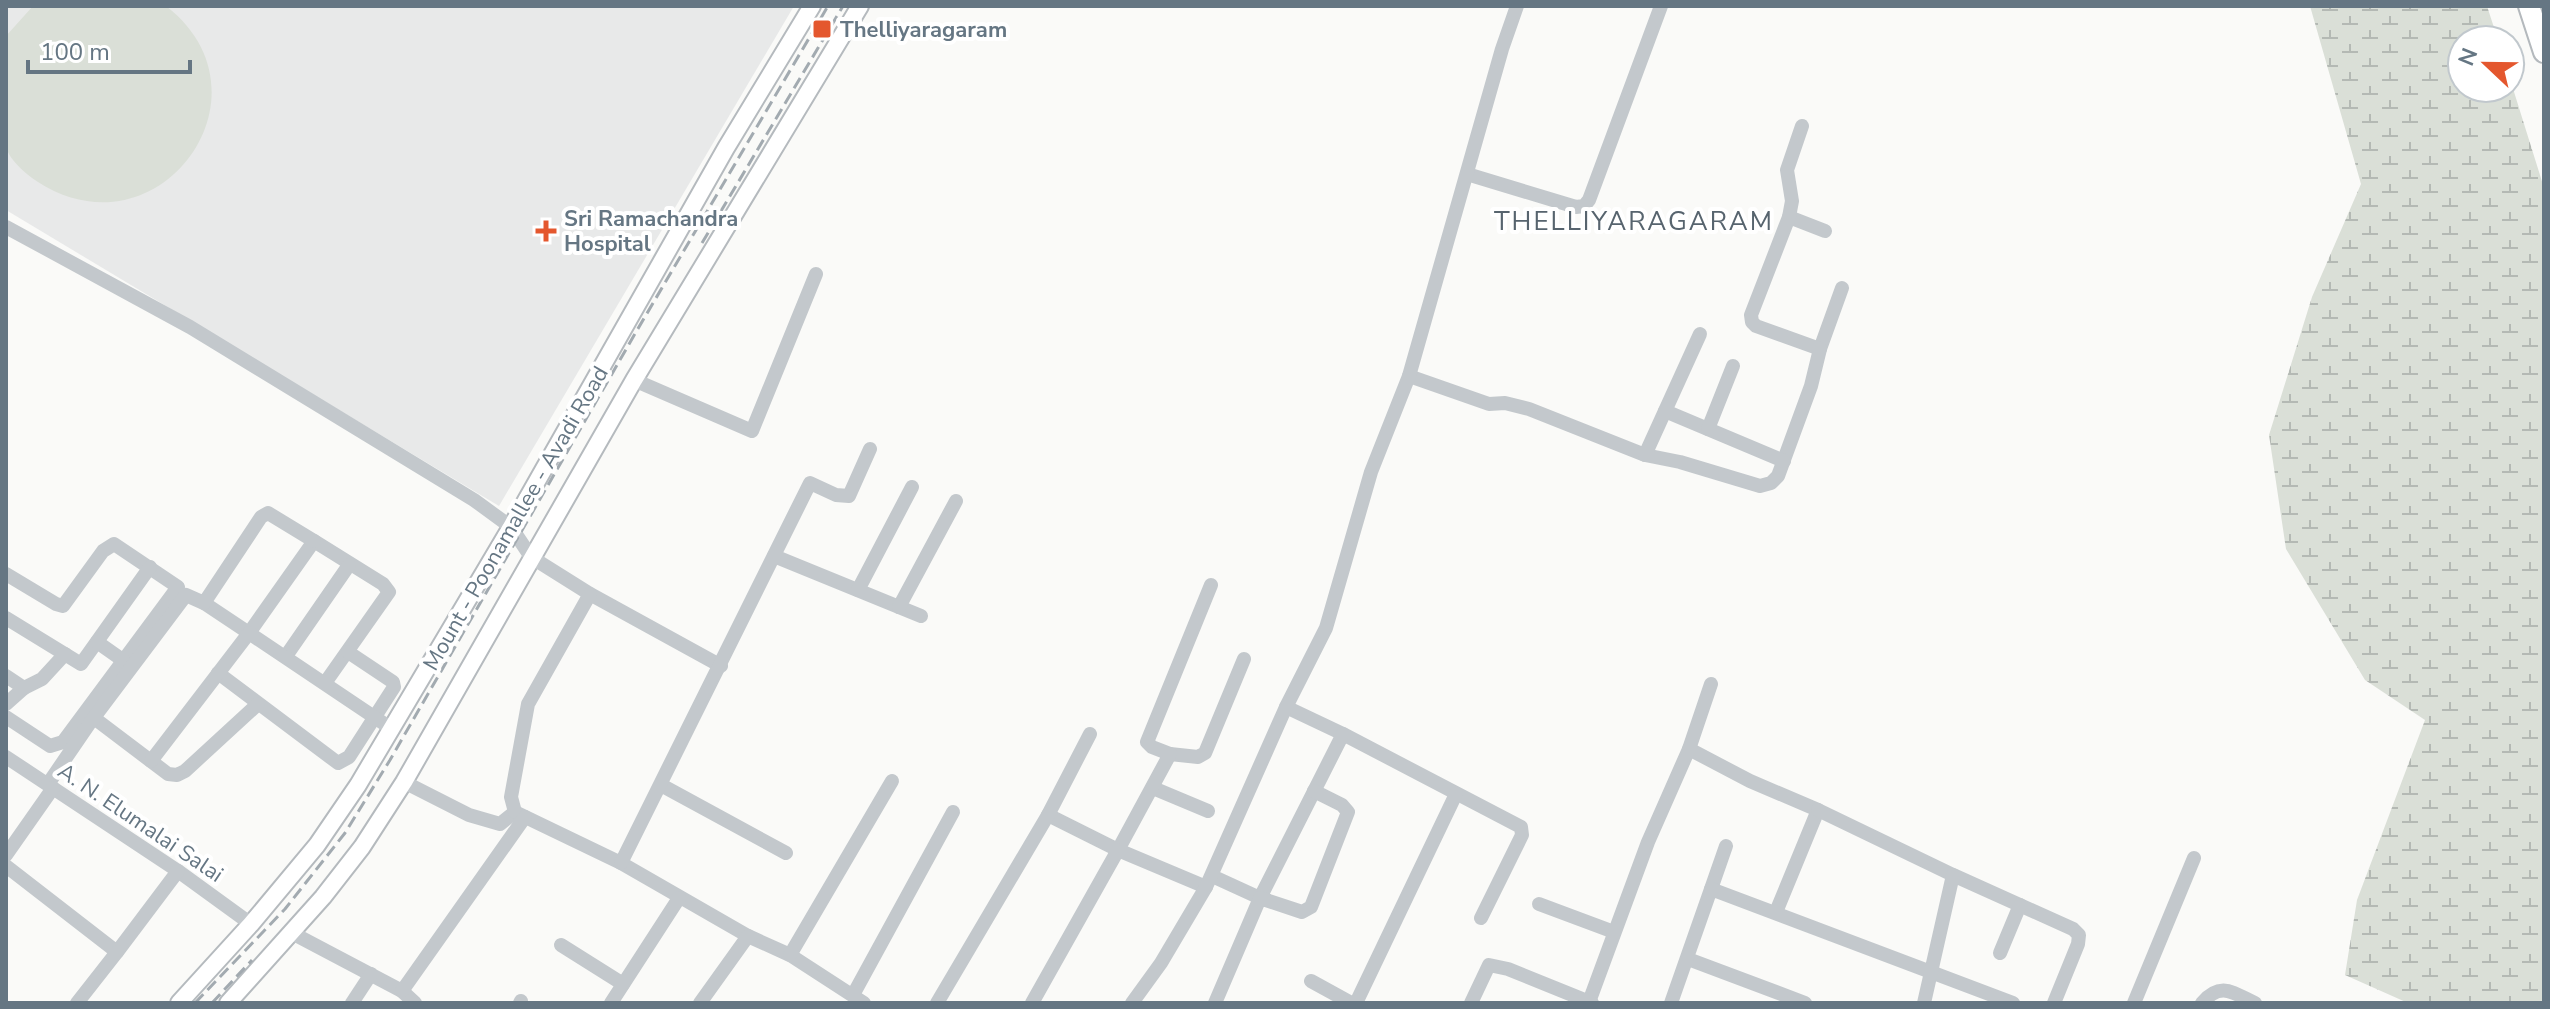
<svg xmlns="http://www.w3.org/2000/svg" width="2550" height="1009" font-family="'Nunito Sans',sans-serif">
	<defs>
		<pattern id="wetland-marsh" width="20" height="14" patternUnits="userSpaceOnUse" patternTransform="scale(2)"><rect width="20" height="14" fill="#dadfd7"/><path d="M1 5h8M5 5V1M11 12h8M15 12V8" fill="none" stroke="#b4b9b4"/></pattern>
	</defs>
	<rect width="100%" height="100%" fill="#fafaf8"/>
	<path fill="#e8e9e9" d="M6,6H794L499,506L6,210Z"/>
	<path fill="#dadfd7" d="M33,6H166C280,94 159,260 38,182C27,175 8,159 6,146C4,137 6,125 6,115C6,89 6,62 6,36Z"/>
	<path fill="url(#wetland-marsh)" d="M2310,6H2487L2498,40H2462V88H2510V79L2544,188V1003H2408L2345,975L2357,900L2425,720L2365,680L2286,549L2269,435L2312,297L2361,184Z"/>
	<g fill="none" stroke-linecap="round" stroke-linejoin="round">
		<g stroke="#b5babe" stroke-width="20">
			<g id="major">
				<path d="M179,1003L251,924L317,845L358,785L511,527L726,148L812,6"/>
				<path d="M228,1003L323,897L362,847L404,782L634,380L860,6"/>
			</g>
		</g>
		<g stroke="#b4b9bd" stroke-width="24">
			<path id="highway" d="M2529,6L2544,52"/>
		</g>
		<g stroke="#c3c8cc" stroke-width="14">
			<path d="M1467,174L1576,207L1584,206L1589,200L1661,6"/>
			<path d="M1789,217L1825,231"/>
			<path d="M6,227L190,327L474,500L511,527L531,557L590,594L721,666"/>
			<path d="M1820,349L1842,288"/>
			<path d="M1409,376L1489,404L1505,403L1529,409L1645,455L1680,462L1760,486L1771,483L1778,476L1811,386L1820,349L1756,326L1752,322L1751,315L1789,217L1792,201L1787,170L1802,126"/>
			<path d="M634,380L752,431L816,274"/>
			<path d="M1665,411L1784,461"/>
			<path d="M1708,429L1733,366"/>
			<path d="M1645,455L1700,334"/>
			<path d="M774,556L921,616"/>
			<path d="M6,574L56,604L63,606L103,551L114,544L178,587L63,742L50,746L6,717"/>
			<path d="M858,590L912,487"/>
			<path d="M204,603L249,633L314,541L383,584L389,592L325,683"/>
			<path d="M899,607L956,501"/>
			<path d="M6,618L81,664L150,567"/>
			<path d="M97,642L124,661"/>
			<path d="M286,656L349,565"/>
			<path d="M218,673L338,763L349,757L394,687L393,682L348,652"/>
			<path d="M6,676L24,688"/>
			<path d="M6,704L24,688L42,679L65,654"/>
			<path d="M1286,707L1343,734"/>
			<path d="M94,718L168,774L177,775L185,771L258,704"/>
			<path d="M1689,749L1750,781L1818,810L1776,912"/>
			<path d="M1170,754L1198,757L1205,753L1244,659"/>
			<path d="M6,757L178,871L251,924"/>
			<path d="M151,761L249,633L392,729"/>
			<path d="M404,782L469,815L500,824L515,812"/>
			<path d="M48,784L89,724L186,595L204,603L261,517L268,513L314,541"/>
			<path d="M661,785L786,853"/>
			<path d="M1153,788L1208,811"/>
			<path d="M1818,810L1953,875L2073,929L2079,935L2078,944L2054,1003"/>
			<path d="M515,812L621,863L748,936L790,955L864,1003"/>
			<path d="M515,812L511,797L528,704L590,594"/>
			<path d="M1048,815L1118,850L1170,754L1152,747L1147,742L1211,585"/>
			<path d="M6,855L53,788"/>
			<path d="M621,863L810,483L836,495L849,496L870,449"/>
			<path d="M6,866L117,952L178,871"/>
			<path d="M1212,876L1260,898L1343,734L1521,827L1522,835L1481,918"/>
			<path d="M1711,889L1726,846"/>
			<path d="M1539,904L1614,932"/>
			<path d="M292,933L402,991L415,1003"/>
			<path d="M561,945L623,984"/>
			<path d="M2000,953L2020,905"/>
			<path d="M790,955L892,781"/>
			<path d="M1688,959L1805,1003"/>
			<path d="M1311,981L1351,1003"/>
			<path d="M402,991L525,817"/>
			<path d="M853,995L953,812"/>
			<path d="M1589,1002L1648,842L1689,749L1711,684"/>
			<path d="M77,1003L117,952"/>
			<path d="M352,1003L371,974"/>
			<path d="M520,1003L521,1001"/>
			<path d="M611,1003L679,898"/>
			<path d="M700,1003L748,936"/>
			<path d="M937,1003L1048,815L1090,734"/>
			<path d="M1032,1003L1118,850L1206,887"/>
			<path d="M1132,1003L1161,963L1206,887L1286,707L1326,628L1371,472L1409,376L1502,49L1517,6"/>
			<path d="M1215,1003L1260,898L1302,912L1311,907L1348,812L1342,805L1314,791"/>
			<path d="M1356,1003L1456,794"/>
			<path d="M1471,1003L1489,965L1508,969L1592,1003"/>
			<path d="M1671,1003L1711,889L2013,1003"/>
			<path d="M1924,1003L1953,875"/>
			<path d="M2134,1003L2194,858"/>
			<path d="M2202,1003C2221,981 2233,993 2255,1003"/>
		</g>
		<use href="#major" stroke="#fff" stroke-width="16"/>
		<use href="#highway" stroke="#fff" stroke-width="20"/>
		<g stroke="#a2aab0" stroke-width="3" stroke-dasharray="12 6" stroke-linecap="butt">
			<path d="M702,243L843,6"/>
			<path d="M195,1003L285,909L345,833L390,760L636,332L828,6"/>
			<path d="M212,1003L252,960"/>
		</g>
	</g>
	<g fill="#e4572e" stroke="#fff" stroke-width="3">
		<rect x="812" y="19" width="20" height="20" rx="4"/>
		<path d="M542 219h8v8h8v8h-8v8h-8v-8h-8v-8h8z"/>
	</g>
	<g text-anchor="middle" stroke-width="8" stroke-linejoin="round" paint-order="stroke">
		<g font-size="22" font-weight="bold" fill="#657683" stroke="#fff" text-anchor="start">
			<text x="840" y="37">Thelliyaragaram</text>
			<text x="564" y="226">Sri Ramachandra<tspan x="564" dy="25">Hospital</tspan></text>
		</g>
		<g font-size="22" fill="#657683" stroke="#fff">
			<text transform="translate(515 518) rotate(-60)" y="8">Mount - Poonamallee - Avadi Road</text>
			<text transform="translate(141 822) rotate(34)" y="8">A. N. Elumalai Salai</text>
		</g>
		<g font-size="26" letter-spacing="2" fill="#57646e" stroke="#fff">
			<text x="1634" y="230">THELLIYARAGARAM</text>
		</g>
	</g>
	<rect width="2550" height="1009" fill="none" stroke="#657683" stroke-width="16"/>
	<g transform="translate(2486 64) rotate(292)"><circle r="38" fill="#ffffff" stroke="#c1c8cd" stroke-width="2"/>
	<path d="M0-6L14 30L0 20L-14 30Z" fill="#e4572e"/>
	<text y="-12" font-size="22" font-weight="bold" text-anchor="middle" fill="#657683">N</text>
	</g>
	<path d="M28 60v12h162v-12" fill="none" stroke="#657683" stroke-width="4"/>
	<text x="40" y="60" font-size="24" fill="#657683" stroke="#ffffff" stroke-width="6" paint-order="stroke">100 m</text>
</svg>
